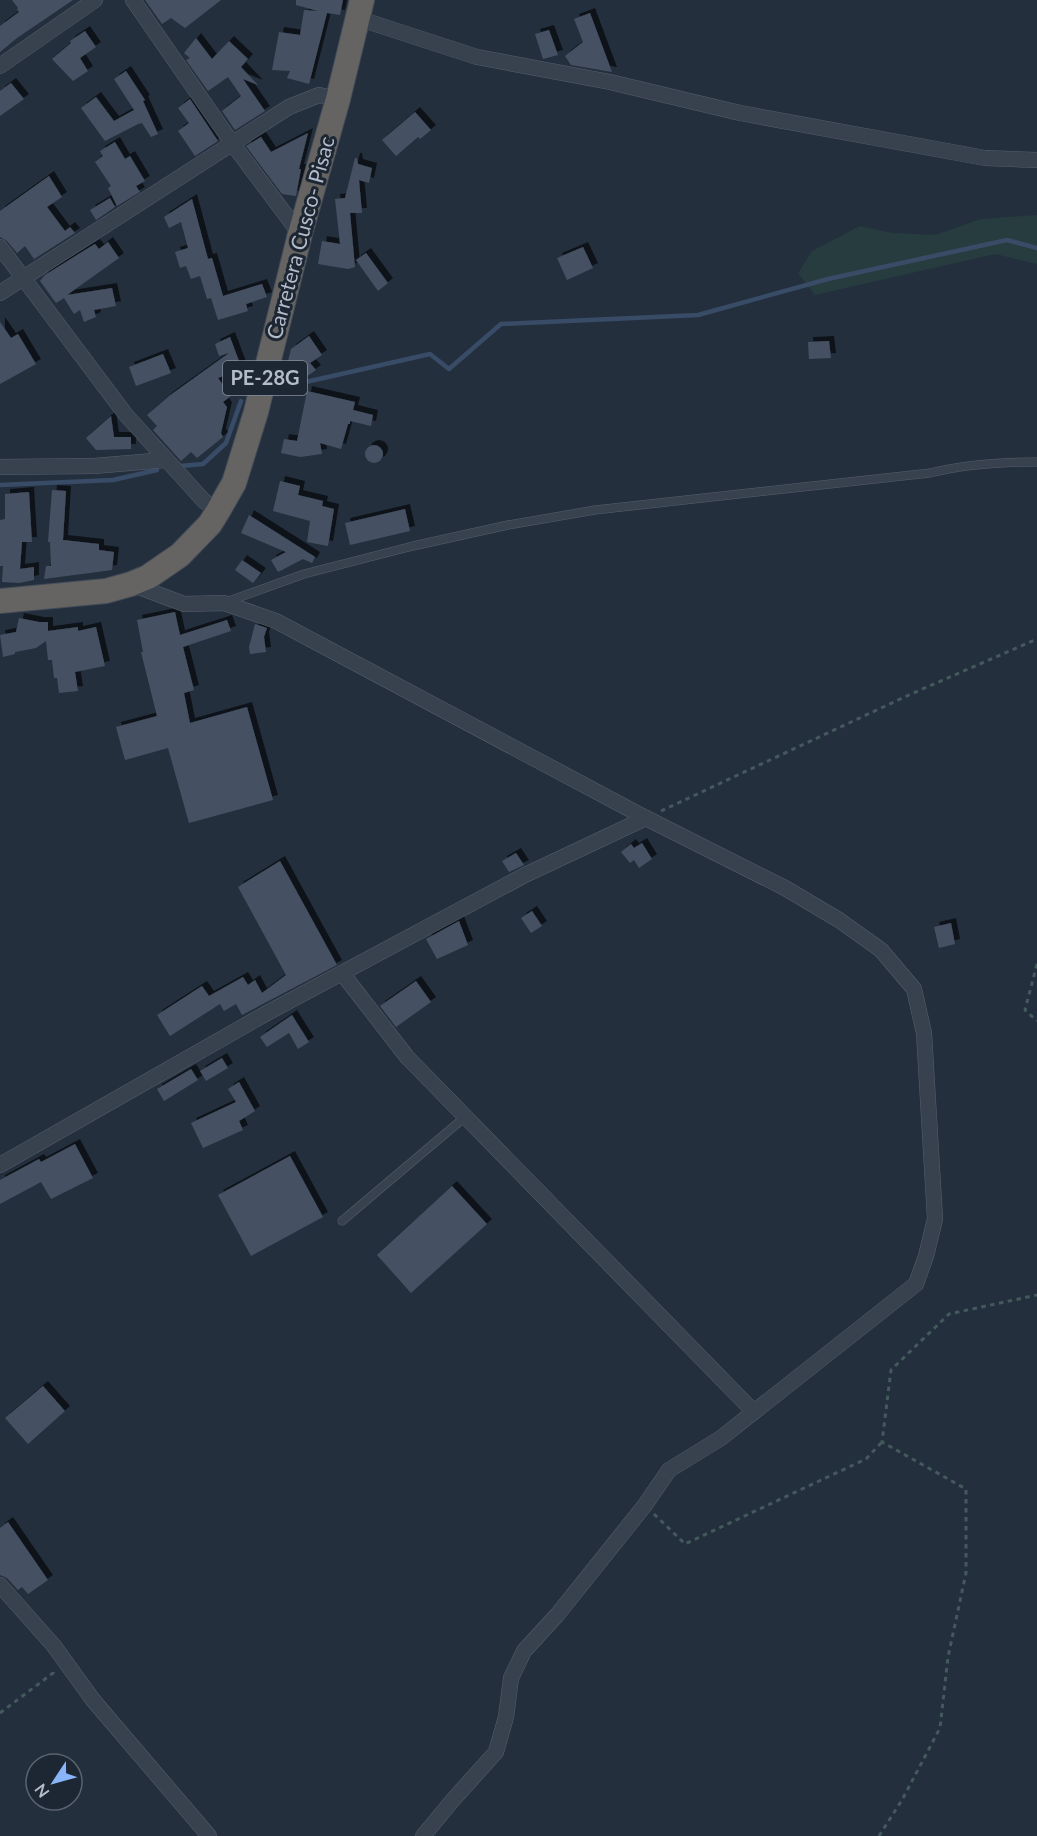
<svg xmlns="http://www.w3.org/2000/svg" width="1037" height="1836" font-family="Lato,sans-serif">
	<defs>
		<filter id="shadow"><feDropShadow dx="5" dy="-5" stdDeviation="0" flood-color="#0009"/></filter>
	</defs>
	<rect width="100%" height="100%" fill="#242f3e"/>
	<path fill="#263c3f" d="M1037,215V264L995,254L815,295L798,273L812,251L860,226L892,233L935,235L981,219Z"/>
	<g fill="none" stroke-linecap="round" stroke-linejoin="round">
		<g stroke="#394c67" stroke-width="4.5">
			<path d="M279,388L430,354L449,369L501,324L698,315L828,279L1007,240L1037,248"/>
			<path d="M180,466L203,464L226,443L241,401"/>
			<path d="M0,485L113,480L157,470"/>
		</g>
	</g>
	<g fill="#455162" filter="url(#shadow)">
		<path d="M12,0H73L17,38L0,52V26L19,12L17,9L18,8Z"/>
		<path d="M145,0H221L185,28L171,18L162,24Z"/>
		<path d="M296,0H343L340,15L327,13L309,84L287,78L290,71L272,70L279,32L300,35L304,10L318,11L296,5Z"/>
		<path d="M590,13L612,72L571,65L565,56L583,42L574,19Z"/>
		<path d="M549,30L558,55L543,59L535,34Z"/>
		<path d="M85,31L96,47L80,58L88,71L73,81L52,59L71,43L70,41Z"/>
		<path d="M196,38L212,59L229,41L248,59L241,67L258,85L243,79L265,111L235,130L222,111L241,96L228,77L208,91L186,60L190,58L184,53Z"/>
		<path d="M126,71L145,100L143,101L158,134L151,137L142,123L138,124L105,141L81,108L96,97L114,121L134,110L114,79Z"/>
		<path d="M11,83L24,99L0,116V91Z"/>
		<path d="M190,99L218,141L195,156L178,131L189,123L178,108Z"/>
		<path d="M415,112L431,130L420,139L418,137L396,156L382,140Z"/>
		<path d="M308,133L299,169H301L296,196L282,194L246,146L261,137L271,152Z"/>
		<path d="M115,142L125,159L130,156L145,181L136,186L140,192L117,206L108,188L111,186L95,162L103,156L100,151Z"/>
		<path d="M355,158H357L358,164L372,168L369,183L359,180L362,213H350L355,267L348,269L318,264L322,241L340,244L335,199L345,198Z"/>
		<path d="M49,176L62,197L47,207L65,231L70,227L75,233L34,259L25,246L17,253L7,241L0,237V211Z"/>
		<path d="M110,198L115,207L96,220L90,210Z"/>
		<path d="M192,199L208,259L212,258L223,296L262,284L267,297L246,304L248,311L218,320L211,298L207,299L200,276L191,279L186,266L180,268L175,252L188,248L181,222L169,228L164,217Z"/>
		<path d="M108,242L119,258L67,295L112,288L116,306L94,310L96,317L84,322L80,310L74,314L64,298L56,303L40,281L45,275L85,250L95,244L99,249Z"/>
		<path d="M583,247L593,268L567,280L557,258Z"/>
		<path d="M366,253L388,283L378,291L356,260Z"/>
		<path d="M0,322L11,338L18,334L36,364L0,384Z"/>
		<path d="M309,336L322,355L310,363L316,370L296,384L286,369L291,349Z"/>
		<path d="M230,337L242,369L218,378L231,396L223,402L227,407L221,433L223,437L197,458L191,452L181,461L153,430L157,426L147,415L169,396L229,353L219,356L215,344Z"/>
		<path d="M829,341L831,358L809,359L808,342Z"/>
		<path d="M163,354L171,373L136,386L129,367Z"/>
		<path d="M307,391L355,402L353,410L373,415L371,426L350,421V424H348L341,449L320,443L322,454L300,457L281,453L284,439L297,441Z"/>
		<path d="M111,416L114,437H131V449L96,450L86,438Z"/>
		<circle cx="374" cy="454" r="9"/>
		<path d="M280,481L300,486L298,495L323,501L322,506L334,509L328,546L307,542L310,521L273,511Z"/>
		<path d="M52,490L66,491L63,540L99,544V550L114,552L112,570L44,579L46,566H51L50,542H48Z"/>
		<path d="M29,492L32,542H22L20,569L34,567V580L19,583L2,582L3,566H0V520L5,519V494Z"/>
		<path d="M405,509L410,531L350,545L345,523Z"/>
		<path d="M249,515L315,557L312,563L303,559L278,572L271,560L286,552L241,533Z"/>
		<path d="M242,560L261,573L253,583L235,570Z"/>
		<path d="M175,612L180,635L227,620L231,631L183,647L194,690L184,693L190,723L247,707L273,800L189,823L168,748L125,760L116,727L157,716L141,652H143L137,620Z"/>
		<path d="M19,618L39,622H48V631L78,627V631L96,627L105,666L75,672L78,691L59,693L57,678H54L52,660H48L46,641L36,648L15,652V654L3,657L0,635L16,632Z"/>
		<path d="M255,624L267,628L264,637L266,652L250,654L249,647Z"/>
		<path d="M642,843L652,859L639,868L634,860L630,863L621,852L631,844L634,848Z"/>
		<path d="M516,853L524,865L509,872L502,861Z"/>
		<path d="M280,861L337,965L242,1015L236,1004L224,1011L220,1004L170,1036L157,1015L202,986L209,996L243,977L248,985L255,980L262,993L286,975L238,887Z"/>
		<path d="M532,911L542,926L531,933L521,918Z"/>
		<path d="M459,921L468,945L437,959L426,939Z"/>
		<path d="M951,923L955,944L939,948L934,927Z"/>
		<path d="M416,981L431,1002L396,1027L380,1006Z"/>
		<path d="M292,1015L309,1042L298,1049L289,1033L267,1047L260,1037Z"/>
		<path d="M222,1058L228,1068L206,1081L200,1071Z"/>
		<path d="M191,1069L198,1080L164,1101L157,1089Z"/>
		<path d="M239,1082L255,1111L239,1121L243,1130L203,1148L191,1123L236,1102L228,1089Z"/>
		<path d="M75,1144L93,1178L51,1199L41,1182L0,1204V1180L39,1159L41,1162Z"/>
		<path d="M290,1156L323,1217L251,1256L218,1195Z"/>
		<path d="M452,1186L487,1224L411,1293L377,1255Z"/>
		<path d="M43,1386L65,1411L28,1444L5,1418Z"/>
		<path d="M8,1522L48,1580L28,1594L22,1587L18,1590L7,1578L0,1575V1528Z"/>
	</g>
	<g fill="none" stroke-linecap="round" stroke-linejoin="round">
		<g stroke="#565f6c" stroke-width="9">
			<g id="service">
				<path d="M226,602L304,574L413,546L508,525L595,510L930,473C966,464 1000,462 1037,462"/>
				<path d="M342,1221L465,1117"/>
			</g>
		</g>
		<g stroke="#565f6c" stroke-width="16">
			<g id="minor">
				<path d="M133,0L232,143L300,234"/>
				<path d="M357,18L477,57L610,82L740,113L985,158L1037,160"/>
				<path d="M0,66L95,0"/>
				<path d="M0,247L126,415L204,501L218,511"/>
				<path d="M0,293L289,107L319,95L338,99"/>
				<path d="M0,467L94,466L165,460"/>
				<path d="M342,973L407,1057L754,1412"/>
				<path d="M0,1165L267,1013L525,875L646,818L276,621L224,603L184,604L131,584"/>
				<path d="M0,1585L54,1646L93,1700L209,1836"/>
				<path d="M423,1836L452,1801L496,1752L506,1717L511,1678L524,1651L557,1615L645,1505L669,1470L721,1438L916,1284L926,1256L935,1219L924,1033L914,989L881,950L839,920L785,888L646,818"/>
			</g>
		</g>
		<g stroke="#434c59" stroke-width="26">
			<path id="trunk" d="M0,601L106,591L131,584L148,577L180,555L210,524L218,511L234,483L256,412L300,234L338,99L362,0"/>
		</g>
		<g stroke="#44595c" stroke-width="3" stroke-dasharray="4.5 4.5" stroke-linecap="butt">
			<path d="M661,811L911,694L1037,639"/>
			<path d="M1037,964L1025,1010L1037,1021"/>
			<path d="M654,1514L685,1544L866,1459L882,1442"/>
			<path d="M0,1713L53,1673V1669"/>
			<path d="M879,1836L902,1800L940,1728L948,1657L966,1573V1489L882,1442L891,1370L949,1314L1037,1295"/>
		</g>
		<use href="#service" stroke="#38414e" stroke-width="8"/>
		<use href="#minor" stroke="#38414e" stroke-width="15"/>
		<use href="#trunk" stroke="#656462" stroke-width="24"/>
	</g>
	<g text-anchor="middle" stroke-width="6" stroke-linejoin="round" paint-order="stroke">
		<rect fill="#1d2633" stroke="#878f9c" stroke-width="1.5" x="223" y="361" width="84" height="34" rx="4.5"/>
		<g font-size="20" font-weight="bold" fill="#b4bcc9">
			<text x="265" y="385">PE-28G</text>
		</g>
		<g font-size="21" fill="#b4bcc9" stroke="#1d2633">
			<text transform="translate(301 238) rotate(-75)" y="7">Carretera Cusco- Pisac</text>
		</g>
	</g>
	<g transform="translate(54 1782) rotate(234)"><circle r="28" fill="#1d2633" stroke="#59626f" stroke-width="1.5"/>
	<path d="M0-4.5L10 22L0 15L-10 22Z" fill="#8ab4f8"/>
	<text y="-9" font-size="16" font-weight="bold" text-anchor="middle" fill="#b4bcc9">N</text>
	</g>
</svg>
